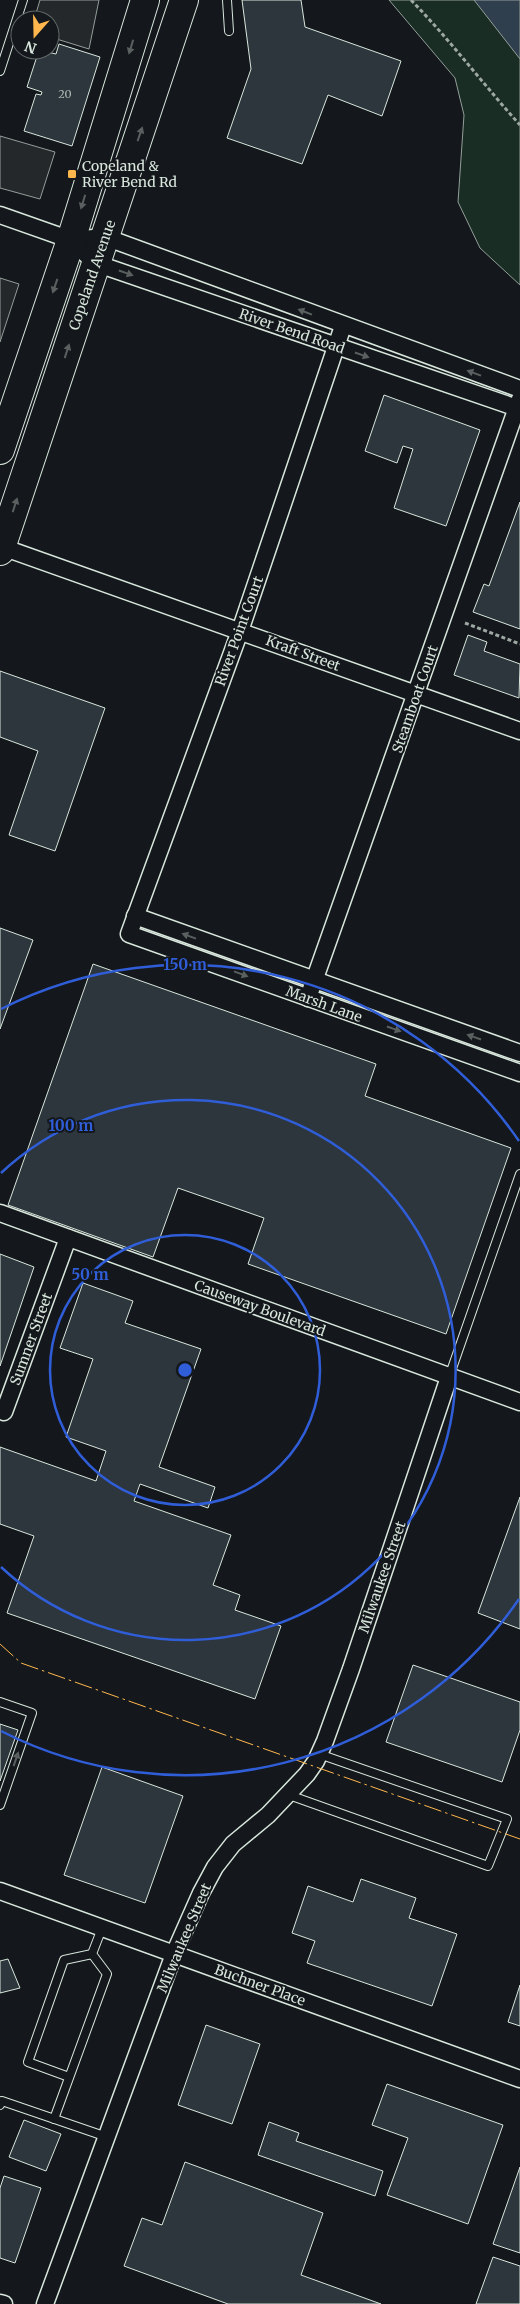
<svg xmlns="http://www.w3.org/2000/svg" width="520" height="2304" font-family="Merriweather,serif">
	<rect width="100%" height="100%" fill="#14181c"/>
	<path fill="#1a2d24" stroke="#939e99" d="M389,0H520V285L480,248L458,202L464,115L455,78Z"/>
	<g fill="#24282b" stroke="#939e99">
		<path d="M40,0H99L89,49L50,37V20H34Z"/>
		<path d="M0,136L55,152L40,199L0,188Z"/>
		<path d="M0,278L19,284L0,342Z"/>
	</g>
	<path fill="#2f3f4d" stroke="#939e99" d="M474,0H520V59Z"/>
	<g fill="#2c363c" stroke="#d8e6dc">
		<path d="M242,0H301L305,27L401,61L382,116L328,95L302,164L227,138L251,69Z"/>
		<path d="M59,44L100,57L72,146L24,131L36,94L41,95L42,92L27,87L39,50L56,54Z"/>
		<path d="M384,395L480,430L446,526L394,508L413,449L403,446L397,463L365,451Z"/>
		<path d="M520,502V629L473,612L484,584L489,586Z"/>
		<path d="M468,635L487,642L484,651L520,664L519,698L454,675Z"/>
		<path d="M0,671L105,708L55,851L9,835L38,751L0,737Z"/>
		<path d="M0,928L33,940L0,1029Z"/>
		<path d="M93,964L376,1064L365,1096L511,1148L446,1334L248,1264L264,1218L178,1188L153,1257L8,1205Z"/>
		<path d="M0,1254L34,1267L0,1366Z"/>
		<path d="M83,1283L133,1301L125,1323L201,1349L159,1467L215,1487L208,1508L140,1484L134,1501L231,1535L213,1585L240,1595L235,1610L281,1626L255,1699L7,1613L34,1536L0,1524V1447L96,1481L106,1451L66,1437L93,1359L60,1348Z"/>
		<path d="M520,1497V1629L478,1613Z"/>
		<path d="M413,1665L520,1702V1730L502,1782L386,1742Z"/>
		<path d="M0,1724L18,1730L0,1781Z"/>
		<path d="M102,1767L183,1796L145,1903L64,1875Z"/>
		<path d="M361,1879L416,1898L409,1918L457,1934L432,2006L307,1963L315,1941L292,1933L308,1886L353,1902Z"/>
		<path d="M8,1959L20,1988L0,1993V1961Z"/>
		<path d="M520,1985V2026L508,2022Z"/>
		<path d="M206,2025L260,2044L232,2124L178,2105Z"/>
		<path d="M387,2084L503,2125L468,2224L387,2195L408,2138L372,2125Z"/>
		<path d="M24,2120L61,2134L46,2171L9,2157Z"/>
		<path d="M269,2122L299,2133L296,2141L383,2171L375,2196L258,2155Z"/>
		<path d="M185,2162L323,2213L301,2275L381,2304H228L124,2266L142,2218L162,2225Z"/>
		<path d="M520,2167V2253L493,2244Z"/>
		<path d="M4,2176L41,2188L15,2263L0,2258V2188Z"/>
		<path d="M493,2257L520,2266V2304H476Z"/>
	</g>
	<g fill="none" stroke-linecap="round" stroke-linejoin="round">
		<g stroke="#d8e6dc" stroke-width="10">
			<g id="lane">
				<path d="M227,0L229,31"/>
				<path d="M0,71L23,0"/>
				<path d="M449,1377L520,1174"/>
				<path d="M0,1702L32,1713L0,1805"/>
				<path d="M289,1795L488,1866L507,1819L319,1754"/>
				<path d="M69,2077L28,2062L64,1960L92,1954"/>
				<path d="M0,2105L2,2101L107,2137"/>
				<path d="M54,2119L107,1974L92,1954L102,1928"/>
			</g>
		</g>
		<g stroke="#d8e6dc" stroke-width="19">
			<g id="street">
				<path d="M0,215L71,240L105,237L520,389"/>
				<path d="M71,240L95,263L520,409"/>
				<path d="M343,326L240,631L129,934L520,1073"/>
				<path d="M2,547L520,731"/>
				<path d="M135,916L520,1053"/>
				<path d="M308,998L520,399"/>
				<path d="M0,1213L520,1402"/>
				<path d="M4,1412L68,1238"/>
				<path d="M0,1891L520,2079"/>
				<path d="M0,2303L4,2304"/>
				<path d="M45,2304L174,1954L201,1893L215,1867L233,1844L268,1815L307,1774L316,1761L325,1741L351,1669L449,1377"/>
			</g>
		</g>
		<g stroke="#d8e6dc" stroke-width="30">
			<g id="highway">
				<path d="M0,450L71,240L145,0"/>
				<path d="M0,551L184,0"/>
			</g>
		</g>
		<g stroke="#9da8a2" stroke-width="3" stroke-dasharray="4 2.5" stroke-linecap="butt">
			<path d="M411,0C450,40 483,84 520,125"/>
			<path d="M465,623L520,644"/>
		</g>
		<use href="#lane" stroke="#14181c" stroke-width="8"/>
		<use href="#street" stroke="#14181c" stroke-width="16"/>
		<use href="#highway" stroke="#14181c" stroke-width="28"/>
		<path stroke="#ffb74d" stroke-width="1" stroke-dasharray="18 4 2.5 4" stroke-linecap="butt" d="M0,1644L21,1663L520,1839"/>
	</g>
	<defs><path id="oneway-solid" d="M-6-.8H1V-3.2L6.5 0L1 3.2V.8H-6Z" transform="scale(1.25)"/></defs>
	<g fill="#59605f">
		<use href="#oneway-solid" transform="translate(131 47) rotate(107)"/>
		<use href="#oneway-solid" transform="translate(140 134) rotate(-71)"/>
		<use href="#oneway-solid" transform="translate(83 202) rotate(107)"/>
		<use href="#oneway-solid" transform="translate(126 273) rotate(19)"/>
		<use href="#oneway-solid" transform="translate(55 286) rotate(109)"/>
		<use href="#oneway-solid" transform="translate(305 312) rotate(-159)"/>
		<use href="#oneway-solid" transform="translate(67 351) rotate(-72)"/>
		<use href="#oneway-solid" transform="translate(362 355) rotate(19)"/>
		<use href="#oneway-solid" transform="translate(474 373) rotate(-160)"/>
		<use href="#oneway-solid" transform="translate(15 505) rotate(-72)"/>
		<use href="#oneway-solid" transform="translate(189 936) rotate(-160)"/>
		<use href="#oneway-solid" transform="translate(241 974) rotate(20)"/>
		<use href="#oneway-solid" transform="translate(394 1029) rotate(19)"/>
		<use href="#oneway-solid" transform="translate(474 1037) rotate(-161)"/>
		<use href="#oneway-solid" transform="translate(16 1759) rotate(-71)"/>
	</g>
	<g fill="none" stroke="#305dd8" stroke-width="2.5">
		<circle cx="185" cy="1370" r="135"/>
		<path d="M1 1173A270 270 0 1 1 1 1567"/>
		<path d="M519 1599A405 405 0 0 1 1 1731M1 1009A405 405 0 0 1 519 1141"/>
	</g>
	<rect fill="#ffb74d" stroke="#14181c" stroke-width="2" x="67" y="169" width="10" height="10" rx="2.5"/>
	<g text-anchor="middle" stroke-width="4" stroke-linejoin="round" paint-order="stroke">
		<g font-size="11" fill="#adbab4">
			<text x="65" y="98">20</text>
		</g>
		<g font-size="14" fill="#d8e6dc" stroke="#14181c" text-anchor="start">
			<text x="82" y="171">Copeland &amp;<tspan x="82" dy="16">River Bend Rd</tspan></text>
		</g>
		<g font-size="14" fill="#d8e6dc" stroke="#14181c">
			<text transform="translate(92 275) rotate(-71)" y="5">Copeland Avenue</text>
			<text transform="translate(292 331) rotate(19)" y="5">River Bend Road</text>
			<text transform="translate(239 631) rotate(-70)" y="5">River Point Court</text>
			<text transform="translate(303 653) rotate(20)" y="5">Kraft Street</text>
			<text transform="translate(415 699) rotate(-71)" y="5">Steamboat Court</text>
			<text transform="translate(324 1004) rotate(20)" y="5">Marsh Lane</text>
			<text transform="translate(260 1308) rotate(20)" y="5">Causeway Boulevard</text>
			<text transform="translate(31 1339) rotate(-70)" y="5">Sumner Street</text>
			<text transform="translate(382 1577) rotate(-71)" y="5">Milwaukee Street</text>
			<text transform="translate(184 1938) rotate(-67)" y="5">Milwaukee Street</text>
			<text transform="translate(260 1985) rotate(20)" y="5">Buchner Place</text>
		</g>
	</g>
	<circle cx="185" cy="1370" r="8" fill="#305dd8" stroke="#14181c" stroke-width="2.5"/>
	<g font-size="15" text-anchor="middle" font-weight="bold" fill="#305dd8" stroke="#14181c" stroke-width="4" stroke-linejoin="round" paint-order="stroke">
		<text x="185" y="970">150 m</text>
		<text x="71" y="1131">100 m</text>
		<text x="90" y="1280">50 m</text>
	</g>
	<g transform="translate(35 35) rotate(200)"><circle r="24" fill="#14181c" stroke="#626a69"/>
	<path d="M0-4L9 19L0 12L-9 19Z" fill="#ffb74d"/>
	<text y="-8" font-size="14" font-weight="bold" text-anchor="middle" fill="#d8e6dc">N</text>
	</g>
</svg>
